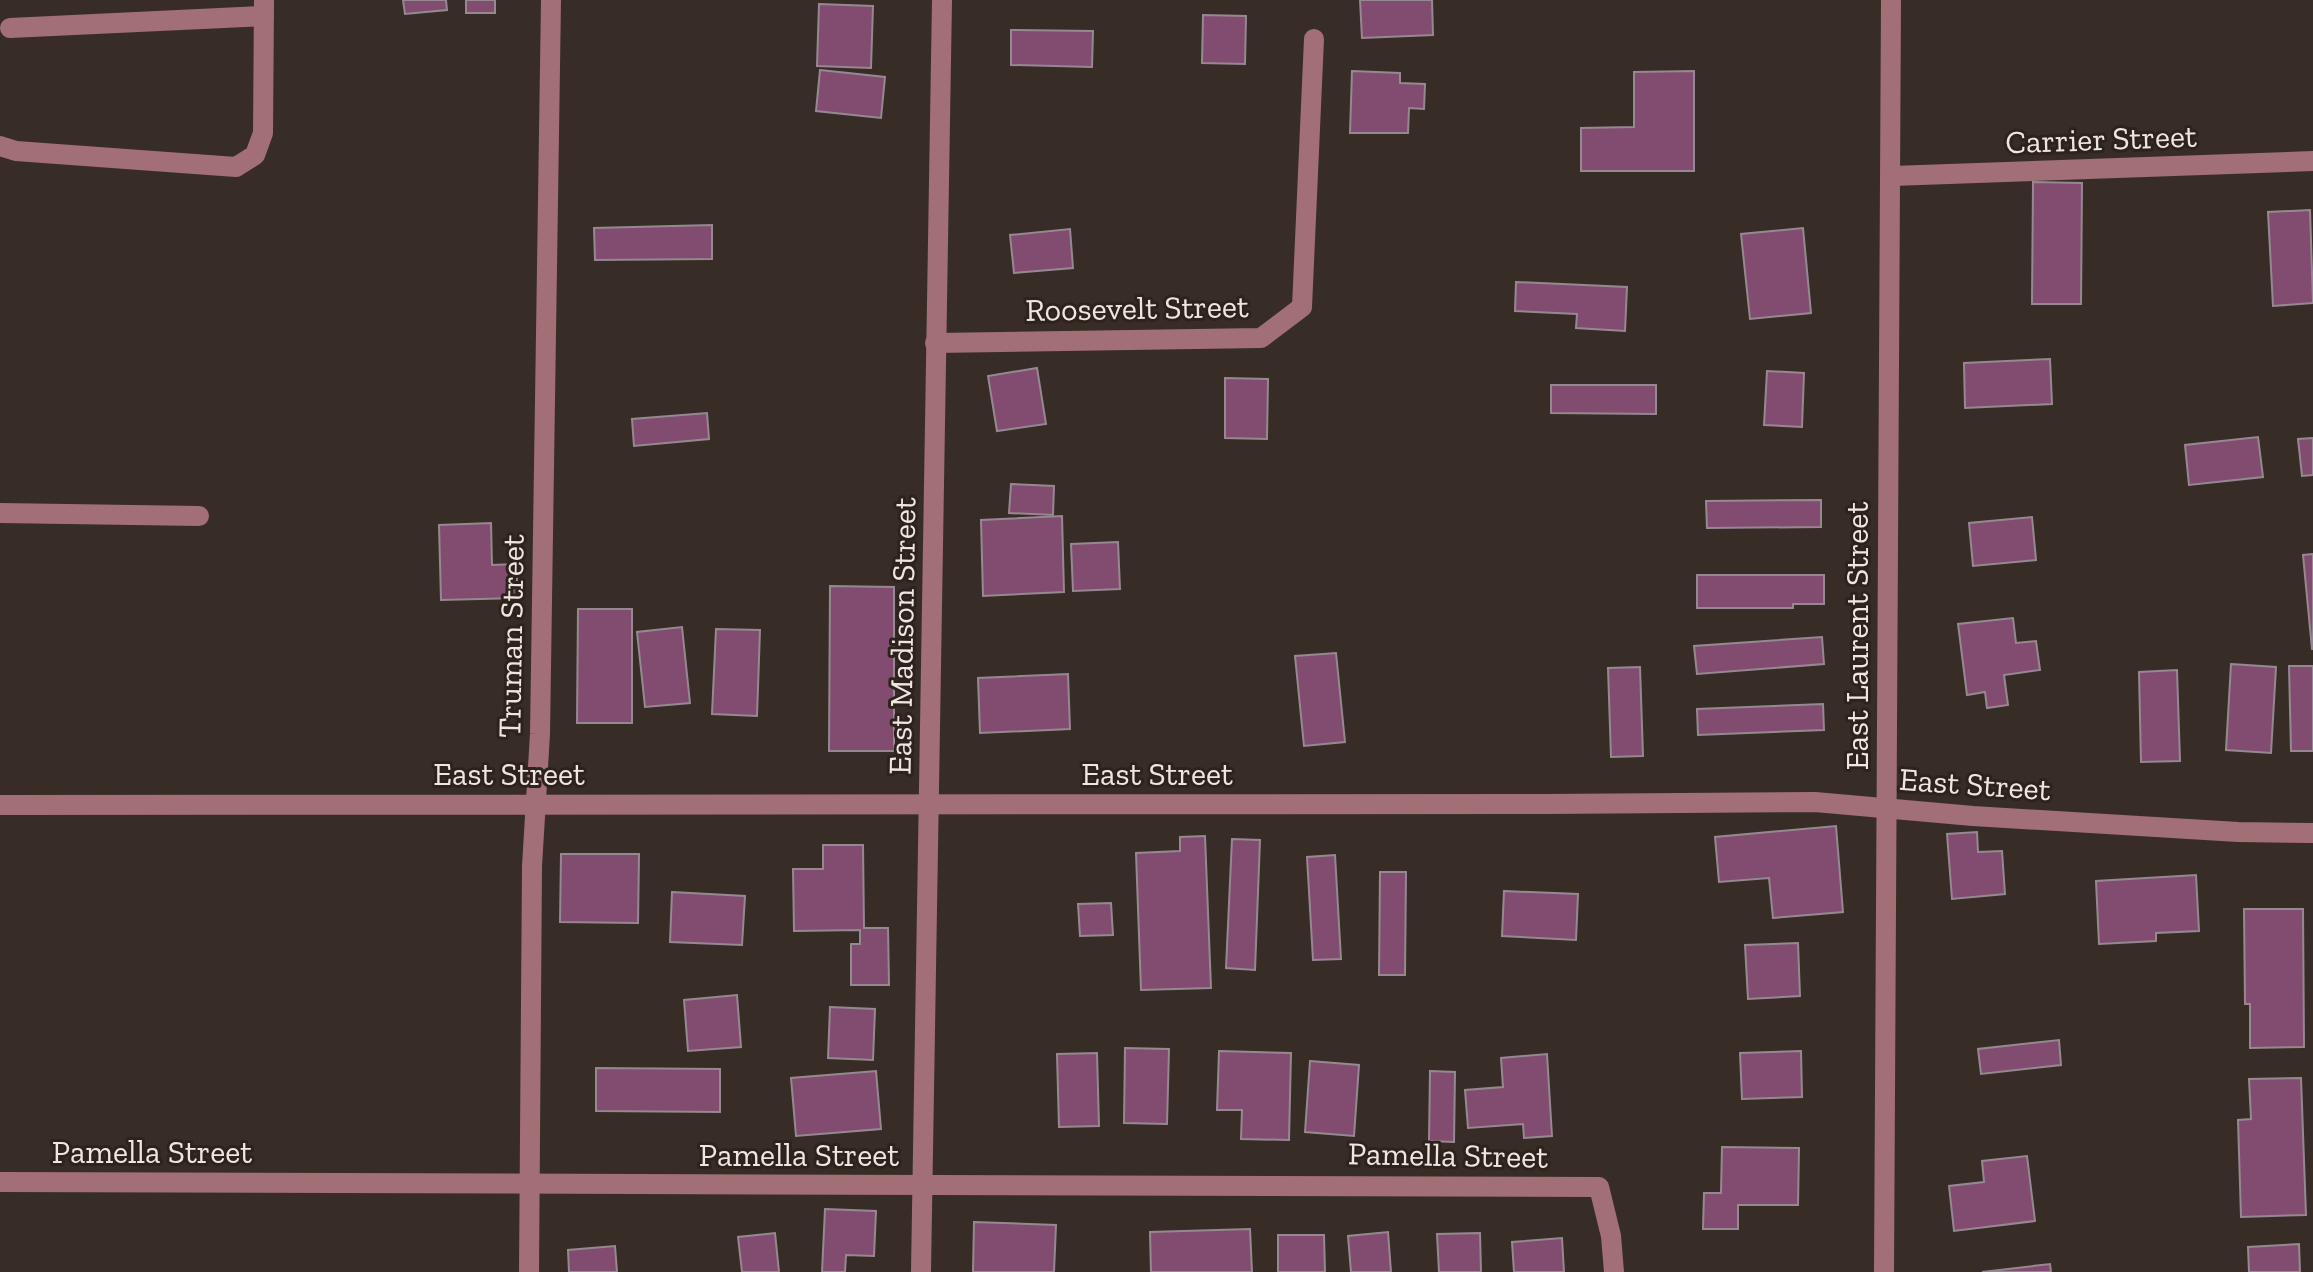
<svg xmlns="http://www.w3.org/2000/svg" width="2313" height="1272" font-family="'Zilla Slab',serif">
	<rect width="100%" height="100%" fill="#382d26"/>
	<g fill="#814c6f" stroke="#968891" stroke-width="2">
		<path d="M403,0H446L447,10L405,14Z"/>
		<rect x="466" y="0" width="29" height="13"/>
		<path d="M1360,0H1432L1433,35L1362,38Z"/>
		<path d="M819,4L873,6L871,68L817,66Z"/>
		<path d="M1203,15L1246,16L1245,64L1202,63Z"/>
		<path d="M1011,30L1093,31L1092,67L1011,65Z"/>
		<path d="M820,70L885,77L881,118L816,111Z"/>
		<path d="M1352,71L1400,73V83L1425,84L1424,109L1409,108L1408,133H1350Z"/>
		<path d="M1694,71V171H1581V128L1634,127V72Z"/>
		<path d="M2033,182L2082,183L2081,304H2032Z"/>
		<path d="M2310,210L2313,303L2273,306L2268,212Z"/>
		<path d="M712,225V259L595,260L594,228Z"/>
		<path d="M1803,228L1811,313L1750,319L1741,234Z"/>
		<path d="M1070,229L1073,268L1014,273L1010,235Z"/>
		<path d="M1516,282L1627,287L1625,331L1576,328L1577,314L1515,311Z"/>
		<path d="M2050,359L2052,404L1965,408L1964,363Z"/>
		<path d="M1037,368L1046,424L997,431L988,376Z"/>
		<path d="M1767,371L1804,373L1802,427L1764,425Z"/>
		<path d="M1225,378L1268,379L1267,439L1225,438Z"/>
		<path d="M1551,385H1656V414L1551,413Z"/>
		<path d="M707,413L709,439L634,446L632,419Z"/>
		<path d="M2258,437L2263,477L2189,485L2185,445Z"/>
		<path d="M2313,438V475L2302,476L2298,439Z"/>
		<path d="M1011,484L1054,486L1053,515L1009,513Z"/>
		<path d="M1821,500V527L1707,528L1706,501Z"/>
		<path d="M1062,516L1064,592L983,596L981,520Z"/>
		<path d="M2032,517L2036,560L1973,566L1969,523Z"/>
		<path d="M491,523L492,565L516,564L518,598L441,600L439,525Z"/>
		<path d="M1118,542L1120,589L1073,591L1071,544Z"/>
		<path d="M2313,554V649H2312L2303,555Z"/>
		<path d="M1697,575H1824V604H1793V608H1697Z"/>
		<path d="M830,586L894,587V751H829Z"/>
		<path d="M578,609H632V723H577Z"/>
		<path d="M2013,618L2016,643L2036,641L2040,670L2004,675L2008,705L1987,708L1985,692L1967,695L1958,624Z"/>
		<path d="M682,627L690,703L645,707L637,632Z"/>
		<path d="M716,629L760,630L757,716L712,714Z"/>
		<path d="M1822,637L1824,664L1697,674L1694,646Z"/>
		<path d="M1336,653L1345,742L1304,746L1295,656Z"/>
		<path d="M2231,664L2276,667L2271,753L2226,750Z"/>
		<path d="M2289,666H2313V751H2291Z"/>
		<path d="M1640,667L1643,756L1611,757L1608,668Z"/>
		<path d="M2177,670L2180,761L2141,762L2139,672Z"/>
		<path d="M1068,674L1070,729L980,733L978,678Z"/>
		<path d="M1823,704L1824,730L1698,735L1697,709Z"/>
		<path d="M1836,826L1843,912L1773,918L1769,878L1719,882L1715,837Z"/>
		<path d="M1977,832L1978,852L2002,851L2005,894L1952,899L1947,834Z"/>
		<path d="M1205,836L1211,988L1141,990L1136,853L1180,851V837Z"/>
		<path d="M1232,839L1260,840L1255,970L1226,968Z"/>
		<path d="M823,845H863L864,928H888L889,985H851V944H860V930L794,931L793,869H823Z"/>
		<path d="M561,854H639L638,923L560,922Z"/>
		<path d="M1335,855L1341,959L1313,960L1307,857Z"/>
		<path d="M1380,872H1406L1405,975H1379Z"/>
		<path d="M2196,875L2199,931L2156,933V941L2099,944L2096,881Z"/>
		<path d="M1504,891L1578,894L1576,940L1502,936Z"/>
		<path d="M672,892L745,896L742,945L670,942Z"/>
		<path d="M1111,903L1113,935L1080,936L1078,904Z"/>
		<path d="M2244,909H2303L2304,1047L2250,1048V1004H2245Z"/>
		<path d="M1798,943L1800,996L1748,999L1745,945Z"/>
		<path d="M737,995L741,1047L688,1051L684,1000Z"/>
		<path d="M830,1007L875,1009L873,1060L828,1058Z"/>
		<path d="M2059,1040L2061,1065L1981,1074L1978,1049Z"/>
		<path d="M1125,1048L1169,1049L1167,1124L1124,1123Z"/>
		<path d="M1219,1051L1291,1053L1289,1140L1241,1139L1242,1110H1217Z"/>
		<path d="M1801,1051L1802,1097L1742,1099L1740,1053Z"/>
		<path d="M1097,1053L1099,1126L1059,1127L1057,1054Z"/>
		<path d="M1547,1054L1552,1136L1524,1138L1523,1124L1468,1128L1465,1090L1503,1087L1501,1058Z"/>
		<path d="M1310,1061L1359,1065L1354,1136L1305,1132Z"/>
		<path d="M596,1068L720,1069V1112L596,1111Z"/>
		<path d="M876,1071L881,1129L796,1136L791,1078Z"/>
		<path d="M1430,1071L1455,1072L1454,1142L1429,1141Z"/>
		<path d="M2301,1078L2306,1215L2241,1217L2238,1120L2251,1119L2249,1079Z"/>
		<path d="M1722,1147L1799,1148L1798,1205H1738V1229H1703L1704,1193H1721Z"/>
		<path d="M2027,1156L2035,1221L1954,1231L1949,1186L1984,1182L1982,1161Z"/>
		<path d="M825,1209L876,1211L874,1256L846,1255L845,1272H822Z"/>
		<path d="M974,1222L1056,1225L1054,1272H973Z"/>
		<path d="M1250,1229L1252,1272H1151L1150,1232Z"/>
		<path d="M1388,1232L1391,1272H1351L1348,1236Z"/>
		<path d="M775,1233L779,1272H742L738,1237Z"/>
		<path d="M1480,1233L1481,1272H1439L1437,1234Z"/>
		<path d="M1278,1235H1324L1325,1272H1278Z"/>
		<path d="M1562,1238L1564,1272H1514L1512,1242Z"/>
		<path d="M2299,1244L2300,1272H2249L2248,1247Z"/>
		<path d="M615,1246L617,1272H569L568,1250Z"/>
		<path d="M2050,1264L2051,1272H1982Z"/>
	</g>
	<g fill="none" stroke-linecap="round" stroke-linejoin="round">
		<g stroke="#a26f77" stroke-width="20">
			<path d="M10,28L264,16"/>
			<path d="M0,146L16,151L236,167L255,155L263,133L264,0"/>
			<path d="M1892,176L2313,161"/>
			<path d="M935,343L1261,338L1302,307L1314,39"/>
			<path d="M0,513L199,516"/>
			<path d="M0,805L1546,804L1815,802L1973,816L2238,832L2313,833"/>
			<path d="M0,1182L1599,1187L1611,1236L1614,1272"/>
			<path d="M529,1272L532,866L540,734L551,0"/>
			<path d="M921,1272L942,0"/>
			<path d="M1884,1272L1891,0"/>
		</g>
	</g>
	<g text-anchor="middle" stroke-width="6" stroke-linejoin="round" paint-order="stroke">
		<g font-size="32" fill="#eee6e1" stroke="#2e231c">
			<text transform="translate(2101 139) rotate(-2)" y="11">Carrier Street</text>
			<text transform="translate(1137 308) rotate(-1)" y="11">Roosevelt Street</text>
			<text transform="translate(511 636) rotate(-89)" y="11">Truman Street</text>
			<text transform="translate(902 636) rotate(-89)" y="11">East Madison Street</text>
			<text transform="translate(1857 636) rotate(-90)" y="11">East Laurent Street</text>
			<text x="509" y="785">East Street</text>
			<text x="1157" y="785">East Street</text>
			<text transform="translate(1975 784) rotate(4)" y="11">East Street</text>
			<text x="152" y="1163">Pamella Street</text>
			<text x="799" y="1166">Pamella Street</text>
			<text transform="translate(1448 1155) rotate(1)" y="11">Pamella Street</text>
		</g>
	</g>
</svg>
